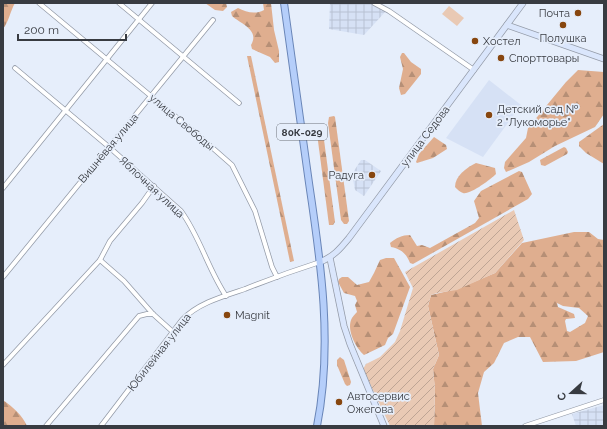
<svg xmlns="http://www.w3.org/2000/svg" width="607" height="429" font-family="Raleway,sans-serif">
	<defs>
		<pattern id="industrial-grid" width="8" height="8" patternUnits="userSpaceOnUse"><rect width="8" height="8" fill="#d6e1f5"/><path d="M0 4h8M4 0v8" fill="none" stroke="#b8c2d3"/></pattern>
		<pattern id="forest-firs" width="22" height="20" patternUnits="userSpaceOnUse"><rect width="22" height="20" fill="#dfae8f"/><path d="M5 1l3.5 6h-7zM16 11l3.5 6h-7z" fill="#b68f76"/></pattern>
		<pattern id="garden-furrows" width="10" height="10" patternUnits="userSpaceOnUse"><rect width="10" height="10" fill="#e9c9b4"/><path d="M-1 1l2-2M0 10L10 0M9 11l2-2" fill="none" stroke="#bea494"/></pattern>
	</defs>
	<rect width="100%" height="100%" fill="#e6eefb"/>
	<path fill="#d6e1f5" d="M489,80L521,105L483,157L446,138Z"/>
	<g fill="url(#industrial-grid)">
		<path d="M330,3H373L386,11L364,35L329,29Z"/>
		<path d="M361,160H365L381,171L364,196L355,190L352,174Z"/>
		<path d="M604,405V426H576L572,414Z"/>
	</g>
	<path fill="#e9c9b4" d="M449,6L464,18L457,26L442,14Z"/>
	<g fill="url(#forest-firs)" fill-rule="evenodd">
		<path d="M3,3H15C10,12 9,21 3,29Z"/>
		<path d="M205,3H226L227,7L223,11L215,10Z"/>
		<path d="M263,3H271L274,30L279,51V62L275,63L270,57L252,49L251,45C260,30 241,24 232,16L231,12L238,8C246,12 255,15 264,10Z"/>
		<path d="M402,53H404L411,62L421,69V74L405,94L401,95L399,88L403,69L400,57Z"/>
		<path d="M247,56H251L294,261L290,262Z"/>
		<path d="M578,70L604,72V114L595,127L555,146L529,162L506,172L504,168L505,162L526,138L528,128L566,82Z"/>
		<path d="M334,116L335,117L349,221L347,224H344L341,220L328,123L329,117Z"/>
		<path d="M318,124L322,125L335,222L333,225H329L316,126Z"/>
		<path d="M604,124V164L586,153L579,146V142Z"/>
		<path d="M434,137L446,145L447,149L433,158L417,163L416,162L419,154Z"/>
		<path d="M564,147L566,148L568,152L567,154L545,166L541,165L540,160Z"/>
		<path d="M476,163L495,168L496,174C491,179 470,195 463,193C460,192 457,189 455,187C455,176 466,168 476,163Z"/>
		<path d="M519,171L522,172L532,194L528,199L413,264L410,263C406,253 401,249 391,247L390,243C396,238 402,235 410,235L417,246L422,245L430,248L475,223L479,218L474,201L481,191Z"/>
		<path d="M574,232H589L598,239L604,240V352L576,361L543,362L530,337H518L504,343L494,363L484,372L478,393L482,426H434L435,390L433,369L439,355L428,306L431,295L457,289L495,273L522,243ZM557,303L563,306L579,308L588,316L585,323L570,332L567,331L565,321L566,319L575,318L574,314L558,307Z"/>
		<path d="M386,258H394L410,287L393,334L388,338L385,345L364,355C356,348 347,331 351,320C352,317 355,314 357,312L355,305L357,301L355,296L344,293L338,282L339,279L342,277H348L357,285L369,282L374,273L380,260Z"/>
		<path d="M340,357L344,360L351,382L350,385L347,386L345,384L337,365V360Z"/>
		<path d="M3,400C13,407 22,415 27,426H3Z"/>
	</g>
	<path fill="url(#garden-furrows)" d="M514,210L524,240L495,273L457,290L437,293L431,295L428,306L439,355L433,369L435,390L434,426H390L363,369L366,364L380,357L395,342L400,331L413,288L405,272Z"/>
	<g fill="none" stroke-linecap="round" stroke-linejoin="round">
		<g stroke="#949ba8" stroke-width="5.5">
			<g id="street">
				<path d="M39,3L199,136L232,165L255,211L272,267L277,277"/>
				<path d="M119,3L239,103"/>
				<path d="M374,3L389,11L474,70"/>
				<path d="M15,68L109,147L181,211C200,237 208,269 226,296"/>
				<path d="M3,188L152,3"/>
				<path d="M100,260L124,281L153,314L173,332"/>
				<path d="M3,277L213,20"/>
				<path d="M3,365L100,260L110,241L142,203L154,186"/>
				<path d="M46,426L139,316L147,314H153"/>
				<path d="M101,426L182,320C198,303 224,296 245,289C270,279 295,270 320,262"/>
				<path d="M525,426L604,400"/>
			</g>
		</g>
		<g stroke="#949ba8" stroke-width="7">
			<g id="secondary">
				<path d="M507,25L604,59"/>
				<path d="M330,258L344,326L350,344L384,426"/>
				<path d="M320,262C333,257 340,249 349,238L523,3"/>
			</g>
		</g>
		<g stroke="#6985b7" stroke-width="8">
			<path id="primary" d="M284,3C292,63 301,123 309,183C321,263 333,345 317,426"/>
		</g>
		<use href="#street" stroke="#fff" stroke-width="4"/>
		<use href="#secondary" stroke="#dae6fc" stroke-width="5.5"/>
		<use href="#primary" stroke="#b5cefa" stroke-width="6"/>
	</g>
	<g fill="#87460f" stroke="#e6eefb" stroke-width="1.5">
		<circle cx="578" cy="13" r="4"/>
		<circle cx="563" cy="25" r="4"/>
		<circle cx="475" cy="41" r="4"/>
		<circle cx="501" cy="58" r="4"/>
		<circle cx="489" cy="115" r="4"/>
		<circle cx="372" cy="175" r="4"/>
		<circle cx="227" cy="315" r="4"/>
		<circle cx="339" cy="402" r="4"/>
	</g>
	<g text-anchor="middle" stroke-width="3.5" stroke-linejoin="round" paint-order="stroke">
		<rect fill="#e6eefb" stroke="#6c7179" stroke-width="1" x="277" y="124" width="50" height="16" rx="3"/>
		<g font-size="10" font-weight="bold" fill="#383b41">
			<text x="302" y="136">80К-029</text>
		</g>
		<g font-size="11" fill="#383b41" stroke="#e6eefb" text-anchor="start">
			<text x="570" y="17" text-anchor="end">Почта</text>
			<text x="563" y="42" text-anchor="middle">Полушка</text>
			<text x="483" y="45">Хостел</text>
			<text x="509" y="62">Спорттовары</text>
			<text x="497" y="113">Детский сад №<tspan x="497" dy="13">2 "Лукоморье"</tspan></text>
			<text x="364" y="179" text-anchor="end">Радуга</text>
			<text x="235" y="319">Magnit</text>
			<text x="347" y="400">Автосервис<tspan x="347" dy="13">Ожегова</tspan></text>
		</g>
		<g font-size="11" fill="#383b41" stroke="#e6eefb">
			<text transform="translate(182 122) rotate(40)" y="4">улица Свободы</text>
			<text transform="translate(425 136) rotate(-53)" y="4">улица Седова</text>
			<text transform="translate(108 148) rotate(-50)" y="4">Вишнёвая улица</text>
			<text transform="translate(152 187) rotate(43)" y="4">Яблочная улица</text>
			<text transform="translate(159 352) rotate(-52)" y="4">Юбилейная улица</text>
		</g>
	</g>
	<rect width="607" height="429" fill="none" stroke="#383b41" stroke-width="8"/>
	<g transform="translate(571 393) rotate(249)" stroke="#e6eefb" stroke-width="3" paint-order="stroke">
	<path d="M0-3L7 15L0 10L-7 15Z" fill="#383b41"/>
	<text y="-6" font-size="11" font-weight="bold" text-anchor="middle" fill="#383b41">С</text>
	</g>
	<path d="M18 34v6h108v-6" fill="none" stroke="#383b41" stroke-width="2"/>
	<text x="24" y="34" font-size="12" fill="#383b41" stroke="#e6eefb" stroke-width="3" paint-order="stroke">200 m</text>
</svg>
